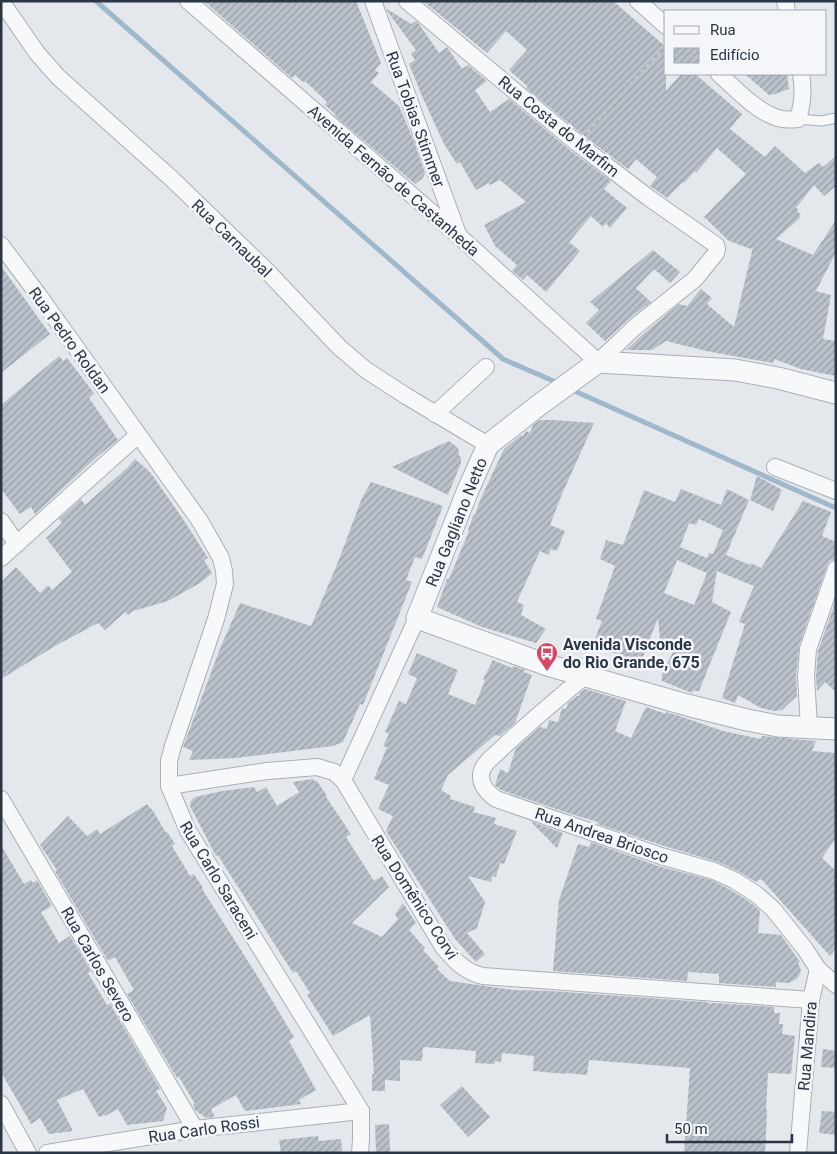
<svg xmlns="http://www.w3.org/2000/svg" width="837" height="1154" font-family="Roboto,sans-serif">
	<defs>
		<pattern id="building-hatch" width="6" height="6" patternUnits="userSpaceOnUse" patternTransform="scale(1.25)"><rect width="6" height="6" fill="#bbc1ca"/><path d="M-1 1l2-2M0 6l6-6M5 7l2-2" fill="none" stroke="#989ea6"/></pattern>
	</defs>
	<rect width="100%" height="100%" fill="#e4e8ec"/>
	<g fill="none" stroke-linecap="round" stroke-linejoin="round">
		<g stroke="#9fb8cc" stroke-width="5">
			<path d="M96,1L503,359L558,383"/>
			<path d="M570,389L836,508"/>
		</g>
	</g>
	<g fill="url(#building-hatch)" fill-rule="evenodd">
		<path d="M204,1H356L381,63L375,70L379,73L371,82L399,106L413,139L425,173L423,178L415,184L335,116L336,115L325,105L327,102L305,81L304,83L295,75L292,78Z"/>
		<path d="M423,1H613L666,47V91L681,74H695L742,114L730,129L765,157L775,146L805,173L819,163L823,167L836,156V186L824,196L814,185L796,208L799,210L797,211L801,215L799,216L800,218L776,239L813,255L836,220V252L816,291L831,295L823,339L836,341V376L801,369L774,359L773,363L706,351L666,341L652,350H626L642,335L679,304L687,306L701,289L712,298L707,304L734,327L753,247L751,249L729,241L704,217L746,174L717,148L696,173L695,171L684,183L683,182L667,198L650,186L657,177L636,159L628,169L583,135L526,88L528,87L509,70L527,50L506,31L487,53Z"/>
		<path d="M387,9L411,24L416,21L419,24L439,53L447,47L462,69L468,65L487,81L475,90L490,112L509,99L571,151L611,181L604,189L627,208L610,228L606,223L603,227L591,216L569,242L580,251L546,292L527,275L523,280L512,271L517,265L495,246L484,225L526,202L500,180L490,185L489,183L476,190L460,162L457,164L444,144L422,96L409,64L415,60L411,54L416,50L387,11Z"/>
		<path d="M745,74H787L789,89L775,94L769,95Z"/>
		<path d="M653,250L680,272L670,283L654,269L636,288L651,302L629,319L605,341L586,323L599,310L590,302Z"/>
		<path d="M1,266L50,334L1,373Z"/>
		<path d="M59,356L63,361L67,358L94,393L89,398L118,440L98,456L35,514L31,507L20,514L1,489V405Z"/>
		<path d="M540,420H553L594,423L562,494L550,525L565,531L557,551L551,549L548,555L540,551L517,602L524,605L521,615L546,629L536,643L482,627L437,607L447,579H449L469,531L468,530L474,514L475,515L481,498L504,449L521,435L523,436L526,431L530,433L533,425Z"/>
		<path d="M449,441L458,448L459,456L461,457V463L448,495L392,467Z"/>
		<path d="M135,459L150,472L183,519L208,558L204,560L212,573L200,583L168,601L133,611L128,615L125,612L105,630L98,623L55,646L1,679V582L16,567L40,593L48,585L52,590L72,572L46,538L62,523L59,519L81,499L85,505L127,468Z"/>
		<path d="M757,476L782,490L773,511L750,500Z"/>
		<path d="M371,482L443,506L422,559L415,557L406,580L412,582L363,705L360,704L343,742L333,746L317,748L236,758L189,760L193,751L183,747L221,646L240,603L311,626L338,562L362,498Z"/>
		<path d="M681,489L721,505L727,489L749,500L726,555L750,565L751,563L761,568L803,501L831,512L822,536L836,542V559L830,561L827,566L799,646L796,676L797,696L782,710L775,711L761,708L738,695L735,703L722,698L745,624L739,622L754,586L717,571L712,602L731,612L699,691H693L692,693L662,681V674L675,648L660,640L658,618L641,662L604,650L607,643L595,639L602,621L596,619L615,566L600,559L606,540L623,545L644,490L675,502ZM699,519L723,530L713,554L709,553L707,558L680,547L689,523L696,525ZM677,560L707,573L694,605L664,593Z"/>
		<path d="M836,600V692L825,682L817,691L816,677L818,651Z"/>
		<path d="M417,653L458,670L448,694L475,705L485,680L483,679L493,660L512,668L513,666L525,670L524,672L532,675L515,723L500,736L495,735L448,775L441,790L451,796L450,799L475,807L473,812L496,818L494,824L517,831L504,864L500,863L496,877L492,876L491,882L468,876L485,902L477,928L467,933L485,954L476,962L455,939L386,831L393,816L378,809L389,785L374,779L387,747L383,746L389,734L385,732L399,701L406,704L417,678L408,674Z"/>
		<path d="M585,689L626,701L615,731L631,738L646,707L666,714V712L679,716L723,731L761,739L762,736L816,741L812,751L836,753V838L822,858L836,871V948L830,956L761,879L756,882L738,871L718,862L664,846L598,824V822L571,814L501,790L496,786L495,785L500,769L508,773L516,748L540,727L547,729L549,720L558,722L562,708L566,709L568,703L577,696H579L580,693Z"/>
		<path d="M313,779L315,781H317L327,796L326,797L351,834L346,837L374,881L382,876L389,887L352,923L382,937L398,919L395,914L403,903L416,923L409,930L425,948L423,950L439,967L437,969L450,981L513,990L551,991L705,1002L712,1004V1003L774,1007V1013H780L779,1024H783L782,1034L795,1036L791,1074L768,1073L766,1109L767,1110L765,1153H684L690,1068L589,1060L587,1075L567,1073L566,1074L533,1071L534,1056L502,1053L501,1062L495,1061V1064L475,1063L476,1051L423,1047L422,1061L400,1060V1081L385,1080V1091H372V1074H374L370,1015L333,1036L307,995L310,993L296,971L293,973L224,865L218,855L216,856L190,806L191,801L195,797L222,791L254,787L257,792L266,787L277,806L299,792L293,782Z"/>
		<path d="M147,804L151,809H152L166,833L167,832L175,844L172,846L190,876L194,874L203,888L202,889L258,977L294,1037L289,1041L316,1090L299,1100L301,1104L245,1111L236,1095L211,1109L215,1117L206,1118L195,1110L193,1105L195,1104L179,1077L177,1078L127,994L134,990L115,957L108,961L55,871L57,870L40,845L68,816L87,836L97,829L100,834Z"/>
		<path d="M530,821L563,833L557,848Z"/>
		<path d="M591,842L658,866L711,880L729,889L750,902L760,911L758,933L781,935L800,962L798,963L801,970L798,978L789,983L776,982V987L719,983V974L688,972L687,981L553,971L559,900L578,844L589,847Z"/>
		<path d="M1,845L24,884L31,880L33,883L37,880L52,906L41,912L59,943L70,936L91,971L88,973L107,1005L110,1004L160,1089L156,1091L167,1108L163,1121L127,1125L118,1109L105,1116L104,1115L99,1117L83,1089L57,1100L73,1131L49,1134L40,1118L31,1124L1,1072Z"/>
		<path d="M823,1049L836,1051V1068L821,1067Z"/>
		<path d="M462,1086L490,1117L468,1137L440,1105Z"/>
		<path d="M822,1111L836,1112V1135L819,1133Z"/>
		<path d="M389,1124L390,1153H376L375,1125Z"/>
		<path d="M318,1136L319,1141L341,1139L342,1151L335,1153H281L279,1140Z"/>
	</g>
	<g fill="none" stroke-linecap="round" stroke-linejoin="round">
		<g stroke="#a9afb7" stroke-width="11">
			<path id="service" d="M798,119L822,121L836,118"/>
		</g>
		<g stroke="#a9afb7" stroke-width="18">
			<g id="minor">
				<path d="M1,1L37,53L58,77L172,179L267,271L339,347L366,370L406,396L488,445"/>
				<path d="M188,1L459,236L598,362L635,327L695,279L716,253L717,249L716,245L649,198L577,143L407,1"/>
				<path d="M373,1L458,234"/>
				<path d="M638,1L666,26"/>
				<path d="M785,1L787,11"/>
				<path d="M719,74C735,88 755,110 775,117C782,120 790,120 798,119C803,103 804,90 801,74"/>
				<path d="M1,245L37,293L200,521L221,558L224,571L225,584L216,619L173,746L169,761V786L188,831L361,1111V1140L360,1153"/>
				<path d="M435,414L486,367"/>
				<path d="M775,467L836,491"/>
				<path d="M1,521L17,544"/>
				<path d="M1,558L138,435"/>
				<path d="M585,676C556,700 527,724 500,750C495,755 485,762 482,770C478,782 486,792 496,799L661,856L714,871L734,880L756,894L773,909L805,949L818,969L836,985"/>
				<path d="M809,727L806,677L808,649L836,569"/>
				<path d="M343,780L417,618"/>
				<path d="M169,786L267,771L317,767L334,772L343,780L443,947C455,961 465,972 483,976L811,1000"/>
				<path d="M1,799L195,1129"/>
				<path d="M1,1104L28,1153"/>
				<path d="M47,1153L195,1129L361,1111"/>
				<path d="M798,1153L811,1000L818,969"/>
			</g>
		</g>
		<g stroke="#a9afb7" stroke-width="23">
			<path id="tertiary" d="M836,393L778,378L735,370L598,362L539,405L488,445L468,490L417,618L547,665L687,705L747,720L778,726L836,729"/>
		</g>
		<path stroke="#c2c6cb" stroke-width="3" stroke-dasharray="4 4" stroke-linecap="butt" d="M587,132L666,46"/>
		<use href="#service" stroke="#f7f8fa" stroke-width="9"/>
		<use href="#minor" stroke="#f7f8fa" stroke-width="16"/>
		<use href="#tertiary" stroke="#f7f8fa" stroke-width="21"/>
	</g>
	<defs>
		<g id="bus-pin" transform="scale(1.125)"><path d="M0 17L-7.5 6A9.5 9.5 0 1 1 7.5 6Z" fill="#d24865" stroke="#f4f6f9"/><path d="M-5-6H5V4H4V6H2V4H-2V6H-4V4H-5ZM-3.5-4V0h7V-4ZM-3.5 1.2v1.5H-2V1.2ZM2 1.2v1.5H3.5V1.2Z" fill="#fff"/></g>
	</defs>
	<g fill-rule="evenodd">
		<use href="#bus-pin" x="547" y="653"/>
	</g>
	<g text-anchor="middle" stroke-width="5" stroke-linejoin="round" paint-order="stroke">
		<g font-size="16" fill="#2b3645" stroke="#f4f6f9">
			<text transform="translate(416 119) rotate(70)" y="6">Rua Tobias Stimmer</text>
			<text transform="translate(559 126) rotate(39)" y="6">Rua Costa do Marfim</text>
			<text transform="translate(394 180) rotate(41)" y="6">Avenida Fernão de Castanheda</text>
			<text transform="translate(232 238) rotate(44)" y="6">Rua Carnaubal</text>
			<text transform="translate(70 340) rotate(54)" y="6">Rua Pedro Roldan</text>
			<text transform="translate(456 522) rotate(-68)" y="6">Rua Gagliano Netto</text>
			<text transform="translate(602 835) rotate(19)" y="6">Rua Andrea Briosco</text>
			<text transform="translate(219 880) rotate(59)" y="6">Rua Carlo Saraceni</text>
			<text transform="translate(415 897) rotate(57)" y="6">Rua Domênico Corvi</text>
			<text transform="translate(98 964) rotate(60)" y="6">Rua Carlos Severo</text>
			<text transform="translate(807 1046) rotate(-85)" y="6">Rua Mandira</text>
			<text transform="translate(204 1129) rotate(-8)" y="6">Rua Carlo Rossi</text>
		</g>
		<g font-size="16" font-weight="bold" fill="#2b3645" stroke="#f4f6f9" text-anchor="start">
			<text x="563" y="650">Avenida Visconde<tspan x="563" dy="18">do Rio Grande, 675</tspan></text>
		</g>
	</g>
	<rect width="837" height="1154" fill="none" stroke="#2b3645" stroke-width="5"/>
	<rect x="664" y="10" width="162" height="65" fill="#f4f6f9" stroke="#a4a9b1"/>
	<rect x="674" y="26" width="25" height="8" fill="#f7f8fa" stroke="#a4a9b1"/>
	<text x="710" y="35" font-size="15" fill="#2b3645">Rua</text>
	<rect x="674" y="48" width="25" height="15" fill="url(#building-hatch)" stroke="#a4a9b1"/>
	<text x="710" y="60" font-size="15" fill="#2b3645">Edifício</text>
	<path d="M667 1134v8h125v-8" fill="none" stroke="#2b3645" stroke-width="2.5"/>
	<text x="674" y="1134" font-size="15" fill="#2b3645" stroke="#f4f6f9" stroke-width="4" paint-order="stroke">50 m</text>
</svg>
